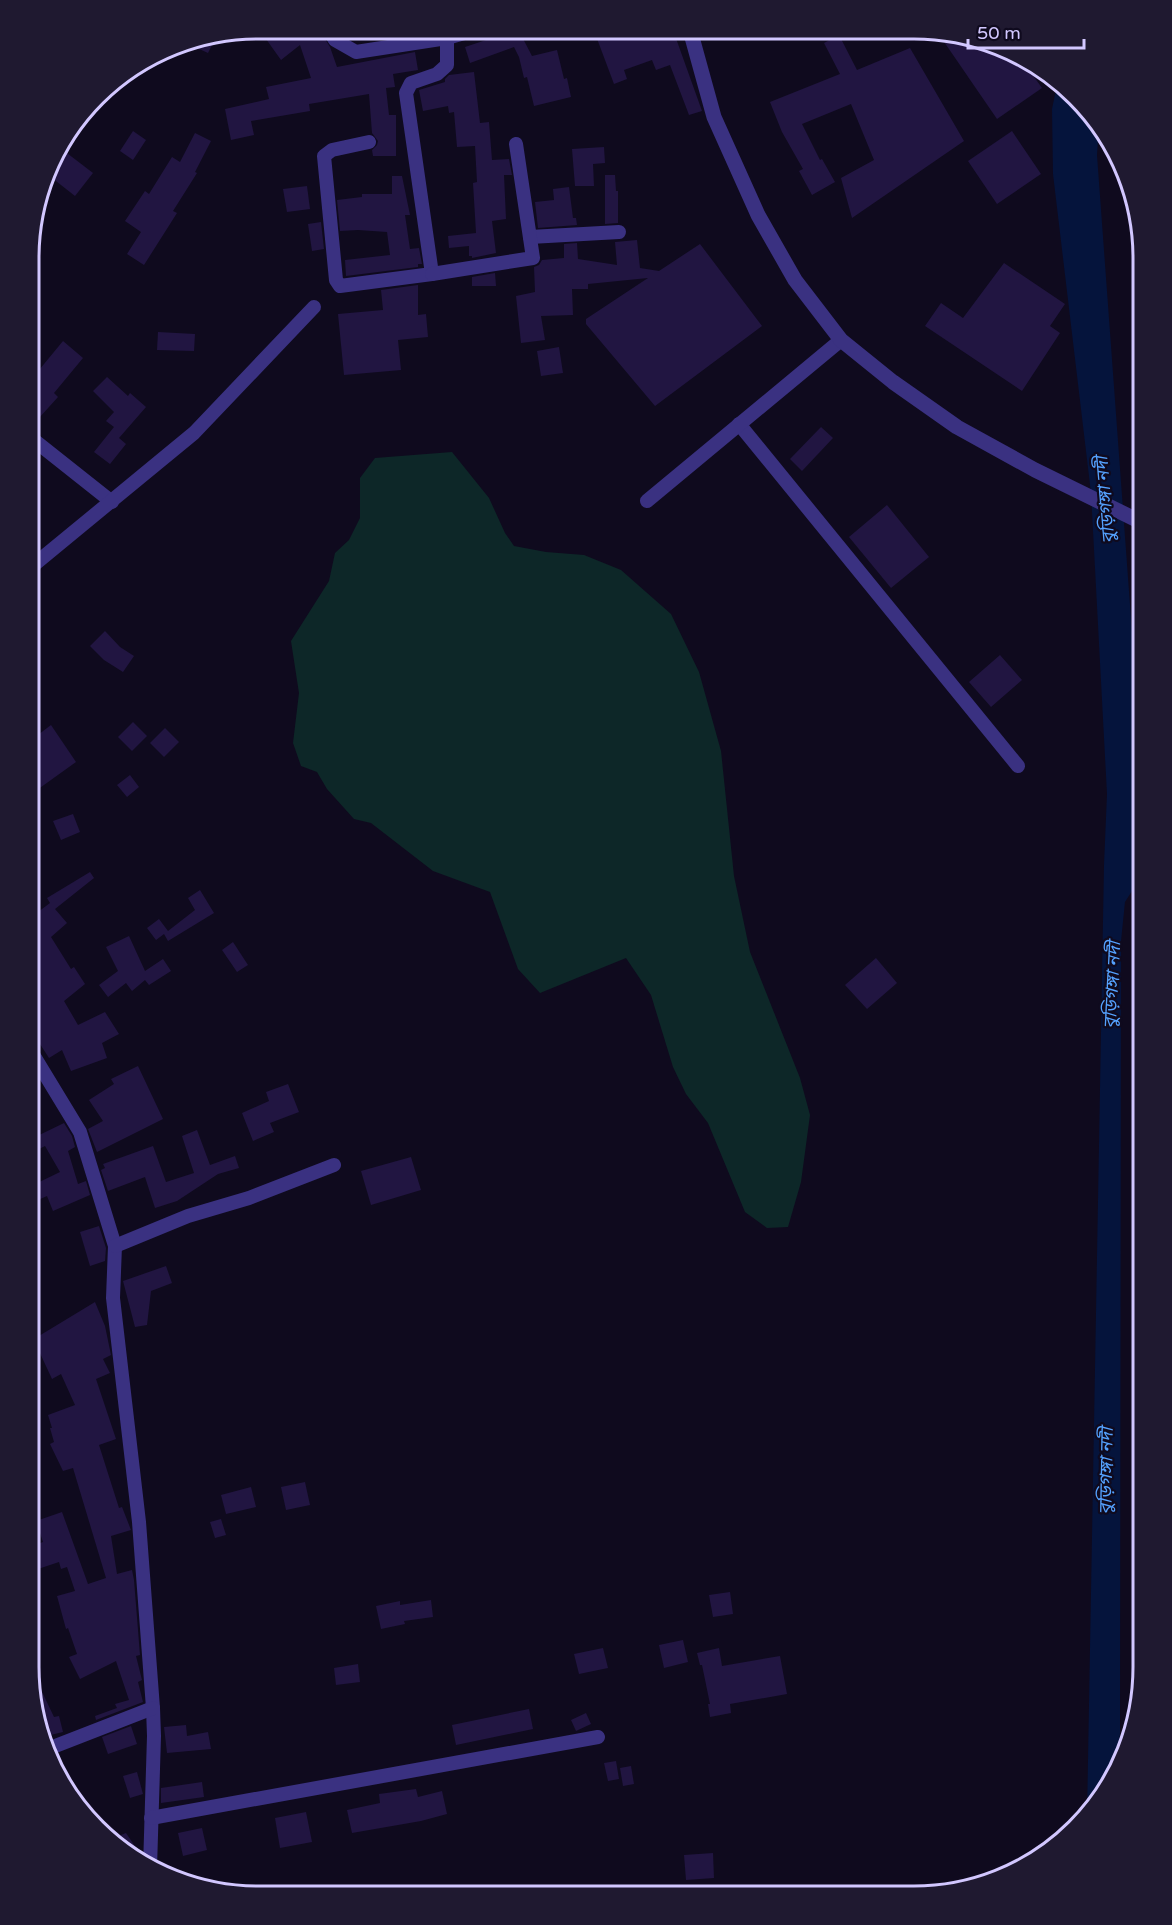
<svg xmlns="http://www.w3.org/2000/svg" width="1172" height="1925" font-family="'Varela Round','Noto Sans Bengali',sans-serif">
	<rect width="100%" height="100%" fill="#0f0a1e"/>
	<path fill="#0d2728" d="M452,452L489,498L505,533L514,546L546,552L584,555L621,570L671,614L699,672L721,751L734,876L750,952L800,1078L810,1115L801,1182L788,1227L767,1228L745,1212L708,1123L686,1094L673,1067L651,995L626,958L540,993L518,969L490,892L433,871L371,823L354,819L327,789L317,772L301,766L293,743L299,693L291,641L329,581L335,553L349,540L360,518V478L375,458Z"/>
	<path fill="#05143c" d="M1058,80L1099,124L1097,155L1143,782V837L1137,883L1125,902L1121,941L1120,1733L1117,1768L1096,1807L1087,1816L1104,865L1107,794L1091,493L1053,174L1052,109Z"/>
	<g fill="#211541">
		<path d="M280,29H286L293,37L319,29L330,47L337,67L415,52L418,70L393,74L395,87L386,88L389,115H396V156H373L372,150L377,145L378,141L372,133L369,94L309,104L310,111L251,121L254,135L231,140L225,109L269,99L266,87L311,78L300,45L281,60L266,39Z"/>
		<path d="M504,29H518L532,56L557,50L564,79L567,78L571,97L534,106L527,77L524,78L519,57L514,47L470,63L465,47L507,33Z"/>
		<path d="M616,30H673L702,111L689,115L670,65L656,70L652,60L624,70L627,79L614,84L596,36Z"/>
		<path d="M947,31L1002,46L1019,56L1042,88L997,119L940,36Z"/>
		<path d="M839,35L857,70L910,48L964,141L852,218L841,178L874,160L851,104L802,124L820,160L822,159L835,182L812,195L799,171L803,169L782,132L770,102L840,74L824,43Z"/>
		<path d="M204,39L213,43L208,53L186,43Z"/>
		<path d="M474,72L480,123L489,122L492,160L509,159L512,175H504L506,219L492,221L496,253L472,258V256H469V246L449,248L448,236L476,233L473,183L477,182L475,146L457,147L454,112L449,113L448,106L423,111L419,90L445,82V79L449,75Z"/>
		<path d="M133,131L146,140L133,160L120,151Z"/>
		<path d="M1012,131L1041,174L997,204L968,161Z"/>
		<path d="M195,133L211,141L195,172L197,173L173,211L177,213L144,265L127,254L141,232L125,221L145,191L149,194L172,157L180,162Z"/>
		<path d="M59,147L93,173L75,196L47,174L52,156Z"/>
		<path d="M604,147L605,163L593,164L594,186H575L572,149Z"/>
		<path d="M605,175H615L616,191H618V223L605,224Z"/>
		<path d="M392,176H402L410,215H405L410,249L419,248L422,264H418V267L346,276L345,260L390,255L387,232L358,230L340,231L337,200L362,197V194H392Z"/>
		<path d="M307,186L310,209L287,212L283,189Z"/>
		<path d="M569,187L573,218H576L577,225L538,228L535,202L554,200L553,189Z"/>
		<path d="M321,222L324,249L312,251L308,224Z"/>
		<path d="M637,240L640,268L659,271L700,244L762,326L655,406L586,324V319L648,278L588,284V289H572L573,315L541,316L545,340L521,343L516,296L535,292L534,267L539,265L542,260L564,258V244L577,243L578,259L617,265L615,242Z"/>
		<path d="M1004,263L1065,304L1050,326L1060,333L1022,391L925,326L941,303L963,318Z"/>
		<path d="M495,273L496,286H472V277Z"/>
		<path d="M418,285V315L426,314L428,337L398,340L401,370L344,375L338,314L383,310L381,290Z"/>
		<path d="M158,332L195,334L194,351L157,350Z"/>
		<path d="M63,341L83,358L54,393L58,397L30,428V381Z"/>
		<path d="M559,347L563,373L541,376L537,351Z"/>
		<path d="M107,377L128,396L130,393L146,407L119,438L126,444L110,464L94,452L114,427L106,421L114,412L93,391Z"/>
		<path d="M821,427L833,438L802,471L790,459Z"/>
		<path d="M887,505L929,557L891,588L849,537Z"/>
		<path d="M105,631L120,647L134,656L123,672L104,660L90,646Z"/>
		<path d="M1000,655L1022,680L991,707L969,682Z"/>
		<path d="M133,722L147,736L132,751L118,737Z"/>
		<path d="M51,725L76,762L30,795V741Z"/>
		<path d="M165,728L179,742L164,757L150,743Z"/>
		<path d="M130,775L139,787L127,797L117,785Z"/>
		<path d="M73,814L80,832L61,840L53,821Z"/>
		<path d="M90,872L94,878L55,909L67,923L51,937L71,969L74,967L85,984L64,1001L78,1025L105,1012L119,1034L102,1043L107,1058L71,1071L62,1050L49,1058L29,1027L30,918L50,903L47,898Z"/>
		<path d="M200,890L214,913L168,941L164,934L156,940L147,928L159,919L168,931L195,910L188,898Z"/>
		<path d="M129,936L145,971L163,959L171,971L149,985L145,980L132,991L126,983L108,997L99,985L118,971L106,947Z"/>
		<path d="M233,942L248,965L237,972L222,950Z"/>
		<path d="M876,958L897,983L867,1009L845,985Z"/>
		<path d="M138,1066L163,1119L97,1152L88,1129L103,1121L89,1100L114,1084L111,1079Z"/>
		<path d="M288,1084L299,1112L270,1123L274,1132L253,1141L242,1113L269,1101L266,1092Z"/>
		<path d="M64,1123L72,1136L75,1147L68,1151L78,1184L86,1181L90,1195L53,1211L47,1196L29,1204V1187L60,1172L45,1146L29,1154V1140Z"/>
		<path d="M197,1130L210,1165L235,1156L239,1168L218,1174L177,1201L155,1208L145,1177L108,1191L101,1170L105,1168L103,1164L153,1146L166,1182L194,1173L182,1136Z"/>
		<path d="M411,1157L421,1190L371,1205L361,1171Z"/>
		<path d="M99,1226L106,1248L105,1261L90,1266L80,1232Z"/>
		<path d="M166,1266L172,1283L151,1291L147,1325L135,1327L123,1281Z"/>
		<path d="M95,1302L105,1326L111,1355L103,1359L110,1373L96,1379L116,1439L99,1445L119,1508L122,1507L131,1530L111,1536L117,1574L132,1570L134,1580L140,1655L136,1656L142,1680L138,1682L143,1702L96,1720L95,1716L117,1708L115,1704L129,1700L116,1661L80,1679L69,1657L77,1654L68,1628L66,1629L57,1596L75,1591L67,1567L61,1569L59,1562L29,1572V1547L43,1542L36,1521L62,1512L88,1584L106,1578L73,1468L63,1471L50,1444L54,1442L50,1428H52L48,1415L75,1405L61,1374L52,1379L39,1351L29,1357V1342Z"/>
		<path d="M305,1482L310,1505L286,1510L281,1487Z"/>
		<path d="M251,1487L256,1507L226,1514L221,1495Z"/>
		<path d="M221,1519L226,1535L215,1538L210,1522Z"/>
		<path d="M730,1592L733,1614L713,1617L709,1595Z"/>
		<path d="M431,1600L433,1617L404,1621L405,1624L381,1629L376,1606L400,1601V1605Z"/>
		<path d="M683,1640L688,1662L664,1668L659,1645Z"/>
		<path d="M603,1648L608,1668L579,1674L574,1654Z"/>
		<path d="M719,1648L722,1666L780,1656L787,1694L730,1704L731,1713L710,1717L708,1704H710L702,1665H700L697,1653Z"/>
		<path d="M358,1664L360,1682L336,1685L334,1668Z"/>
		<path d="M35,1677L54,1717L59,1716L63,1732L42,1737L31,1678Z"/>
		<path d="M529,1709L533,1729L456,1745L452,1725Z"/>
		<path d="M586,1713L591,1724L576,1731L571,1720Z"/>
		<path d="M186,1725L187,1736L208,1732L211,1749L167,1753L164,1727Z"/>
		<path d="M131,1726L137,1744L108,1754L102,1737Z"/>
		<path d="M616,1761L619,1779L608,1781L604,1763Z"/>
		<path d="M631,1766L634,1784L623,1786L620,1768Z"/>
		<path d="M137,1772L143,1794L130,1798L123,1776Z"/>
		<path d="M202,1782L204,1797L161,1803V1788Z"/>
		<path d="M416,1789L418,1797L442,1791L447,1814L421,1821L352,1833L347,1810L380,1803L379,1794Z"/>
		<path d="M306,1812L312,1842L280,1848L275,1818Z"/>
		<path d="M202,1828L207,1850L183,1856L178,1833Z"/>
		<path d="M126,1833L141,1855V1862L120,1850L116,1837Z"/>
		<path d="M713,1853L714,1878L686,1880L684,1855Z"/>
	</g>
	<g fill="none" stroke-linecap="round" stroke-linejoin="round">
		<g stroke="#3a3181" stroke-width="14">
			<path d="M328,29L335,40L356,52L447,38L478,29"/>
			<path d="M369,142L332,150L324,156L336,280L340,286L432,274L406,93L411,83L437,74L447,65V38"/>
			<path d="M530,237L619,232"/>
			<path d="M432,274L533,258L516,144"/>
			<path d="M739,424L1018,766"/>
			<path d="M30,437L112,502"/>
			<path d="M647,501L841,340"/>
			<path d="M30,568L194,433L314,307"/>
			<path d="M29,1048L80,1132L115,1246L113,1298L139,1522L153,1708L154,1736L150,1868"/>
			<path d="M115,1246L188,1216L249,1198L334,1165"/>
			<path d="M45,1750L153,1708"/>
			<path d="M151,1818L598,1737"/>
		</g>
		<path stroke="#3a3181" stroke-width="15" d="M690,30L714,117L758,215L795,280L841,340L893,382L957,427L1035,470L1143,523"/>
	</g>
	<g text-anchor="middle" stroke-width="4.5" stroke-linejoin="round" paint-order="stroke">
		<g font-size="18" font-style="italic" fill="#55a2ff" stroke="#0f0a1e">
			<text transform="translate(1105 500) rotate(-95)" y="6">বুড়িগঙ্গা নদী</text>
			<text transform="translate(1112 985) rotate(-87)" y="6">বুড়িগঙ্গা নদী</text>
			<text transform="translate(1106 1471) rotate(-89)" y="6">বুড়িগঙ্গা নদী</text>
		</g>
	</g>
	<path d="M0 0H1172V1925H0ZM258 39H914A219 219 0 0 1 1133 258V1667A219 219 0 0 1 914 1886H258A219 219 0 0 1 39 1667V258A219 219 0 0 1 258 39Z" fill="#1f1930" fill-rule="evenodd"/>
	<path fill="none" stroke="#d2c7ff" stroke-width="3" d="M258 39H914A219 219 0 0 1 1133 258V1667A219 219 0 0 1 914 1886H258A219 219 0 0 1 39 1667V258A219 219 0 0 1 258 39Z"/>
	<path d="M968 39v9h116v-9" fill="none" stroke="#d2c7ff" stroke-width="3"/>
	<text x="977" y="39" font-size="18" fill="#d2c7ff" stroke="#0f0a1e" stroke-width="4.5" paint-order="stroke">50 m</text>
</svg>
